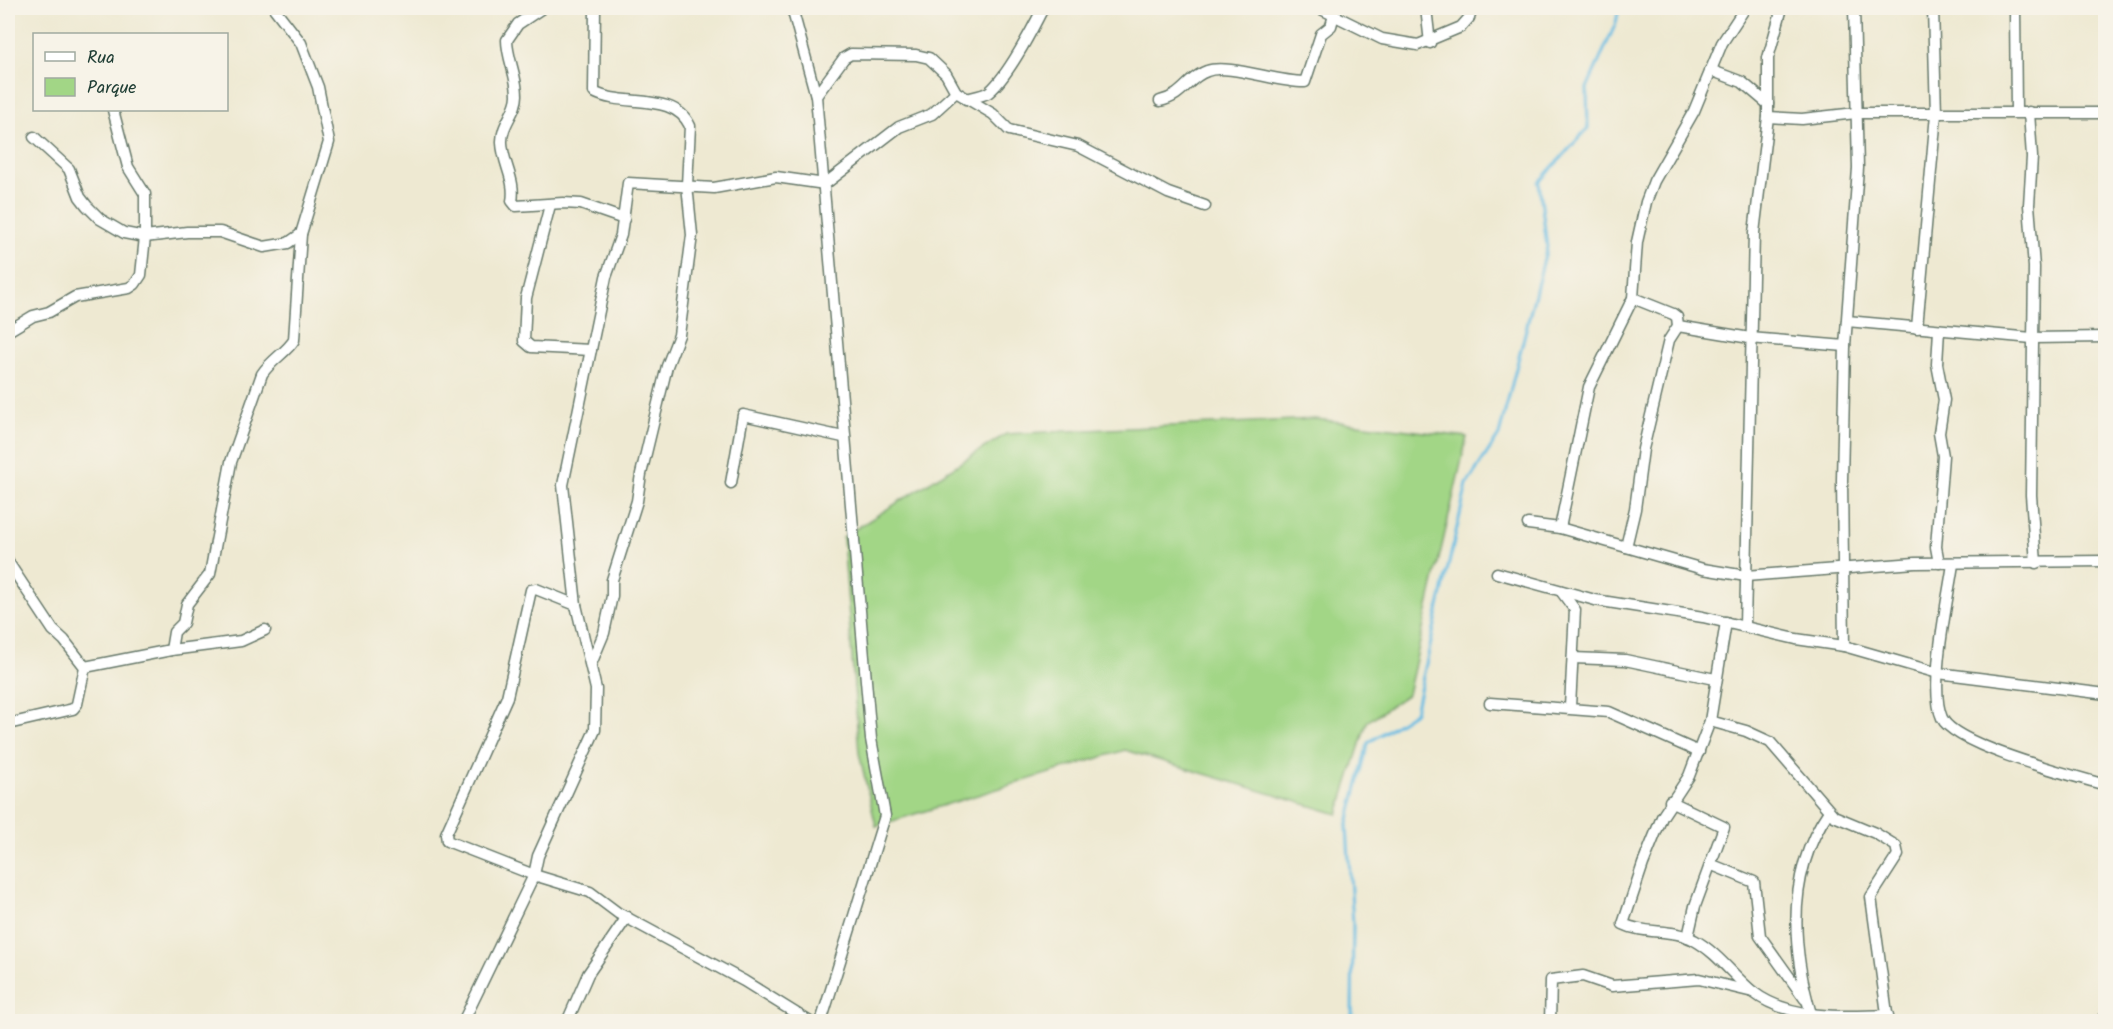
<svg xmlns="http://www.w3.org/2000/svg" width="2113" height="1029" font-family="Kalam,sans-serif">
	<rect width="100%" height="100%" fill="#f7f3e8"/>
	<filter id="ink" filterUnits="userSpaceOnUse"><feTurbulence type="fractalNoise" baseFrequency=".0167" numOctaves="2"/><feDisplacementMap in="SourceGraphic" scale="12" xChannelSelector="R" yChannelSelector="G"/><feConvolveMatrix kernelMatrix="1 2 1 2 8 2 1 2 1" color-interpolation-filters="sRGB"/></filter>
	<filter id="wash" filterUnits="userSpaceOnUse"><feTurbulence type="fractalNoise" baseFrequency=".008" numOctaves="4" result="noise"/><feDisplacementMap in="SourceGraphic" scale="24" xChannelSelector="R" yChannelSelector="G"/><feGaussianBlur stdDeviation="1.35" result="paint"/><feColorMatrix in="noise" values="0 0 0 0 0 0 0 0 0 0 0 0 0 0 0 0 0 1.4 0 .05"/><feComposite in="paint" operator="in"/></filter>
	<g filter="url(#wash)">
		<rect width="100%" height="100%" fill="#eee9d2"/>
		<path fill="#a2d686" stroke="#608a5d" stroke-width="1.5" d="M1315,419L1467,437L1408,694L1367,722L1338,814L1125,750L876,826L859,753L843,537L1006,434Z"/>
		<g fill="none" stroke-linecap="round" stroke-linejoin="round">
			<path stroke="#66bce3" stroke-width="3" d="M1352,1022L1353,924L1347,827L1368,743L1415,712L1467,484L1499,435L1547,247L1539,182L1588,128L1587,88L1616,23L1619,8"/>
		</g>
	</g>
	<g filter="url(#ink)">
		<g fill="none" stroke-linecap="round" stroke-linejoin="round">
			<g stroke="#67796b" stroke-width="13">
				<g id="street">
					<path d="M542,8L518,24L507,40C507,58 517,76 517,95C517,112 501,124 502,143C503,164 516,180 512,201L516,206L563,203L581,204L624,219"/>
					<path d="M792,8L816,96L871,739L885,816L821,1022"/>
					<path d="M1319,8L1382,39L1418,45L1461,27L1469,18L1472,8"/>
					<path d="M1426,8L1430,43"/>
					<path d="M2015,8L2016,112"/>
					<path d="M1710,70L1742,82L1768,104"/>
					<path d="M816,96L844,58L851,54L916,55L929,58L946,74L956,92L993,114L1009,130L1078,146L1168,193L1205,206"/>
					<path d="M966,99C973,97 983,96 989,92C1007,77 1032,30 1043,8"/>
					<path d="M1160,101C1185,95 1187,78 1207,71C1227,63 1279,83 1305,82L1321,34L1331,26L1334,15"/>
					<path d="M2029,112L2032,157L2029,205L2034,267L2031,495L2036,563"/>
					<path d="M1768,117L1802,119L1856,113H2106"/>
					<path d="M34,137L69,169L80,197L87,206L100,219L124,233L145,237L187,232H220L264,247L288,243L301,234"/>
					<path d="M550,205L526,298L524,341L531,347L591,350"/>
					<path d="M1847,321L2032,338L2106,337"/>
					<path d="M1678,326L1750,338L1845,346"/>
					<path d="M1917,328L1936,114L1933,8"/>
					<path d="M1939,330L1937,364L1944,400L1939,433L1943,456L1936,547L1939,563"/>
					<path d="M8,331L33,316L49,312L75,297L129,288L135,284L141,275L145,237V194L128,167L113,110"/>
					<path d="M731,483L743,415L843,437"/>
					<path d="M1528,524L1560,528L1703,569L1746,576L1915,563L2106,561"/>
					<path d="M1560,528L1589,387L1633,298L1637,242L1646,202L1654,181L1694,111L1722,43L1745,8"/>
					<path d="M1626,547L1635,509L1643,449L1669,340L1678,326L1677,317L1673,314L1633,298"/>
					<path d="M8,562L53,630L64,640L85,667L77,704L73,709L8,724"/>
					<path d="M1953,564C1948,599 1928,688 1942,718C1955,746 2074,776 2106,785"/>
					<path d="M1497,573L1595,600L1703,617L1796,639L1844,646L1938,673L2106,694"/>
					<path d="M1561,591L1575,610L1570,707"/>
					<path d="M576,605L536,589L531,590L507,697L446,834L447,841L534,875L590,892L618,913L744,981L810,1022"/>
					<path d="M1726,622L1710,721L1689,776L1662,817L1643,864L1623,924C1645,935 1673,928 1694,940C1718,953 1733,976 1753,992C1789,1020 1845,1017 1888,1015"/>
					<path d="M1745,625L1754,233L1768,117V58L1782,8"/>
					<path d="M1844,646L1842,480L1845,346L1858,168L1854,8"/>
					<path d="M171,650L174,632L183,623L187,604L210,574L231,462L262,374C272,359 287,352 294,340L301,234L329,142L318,87L301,43L274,8"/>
					<path d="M1573,658L1625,660L1715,679"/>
					<path d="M591,664L604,633L612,596V580L637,501L641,474L667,366L679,335L692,235L687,185L690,126C674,91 622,108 594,92L595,8"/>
					<path d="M85,667L171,650L241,641L265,630"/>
					<path d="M1490,703L1609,712L1699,752"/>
					<path d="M1710,721L1746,731L1770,742L1834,816L1875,833L1896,846L1898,855L1871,897L1888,1021"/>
					<path d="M1670,801L1724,827L1695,906L1688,937"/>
					<path d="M1710,864L1754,882L1760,936L1805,999"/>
					<path d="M1811,1014C1791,946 1787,872 1829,811"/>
					<path d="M463,1022L534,875L538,856L595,730L596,689L576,605L563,485L606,277L621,235L628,183L714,188L776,177L825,184L899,127L932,114L956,92"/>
					<path d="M567,1022L588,974L627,917"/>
					<path d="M1550,1022L1551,980L1583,976L1612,986L1699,979L1753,992"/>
					<path d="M2098,1022L2106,1017"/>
				</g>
			</g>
			<use href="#street" stroke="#fff" stroke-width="10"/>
		</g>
	</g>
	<rect width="2113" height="1029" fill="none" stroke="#f7f3e8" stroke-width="30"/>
	<rect x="33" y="33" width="195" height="78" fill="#f7f3e8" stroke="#a1aaa0" stroke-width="1.5"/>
	<rect x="45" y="52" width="30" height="9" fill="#ffffff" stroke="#a1aaa0" stroke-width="1.5"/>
	<text x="87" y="63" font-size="18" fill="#1f3d34">Rua</text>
	<rect x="45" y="78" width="30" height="18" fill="#a2d686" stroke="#a1aaa0" stroke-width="1.5"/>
	<text x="87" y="93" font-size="18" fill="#1f3d34">Parque</text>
</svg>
